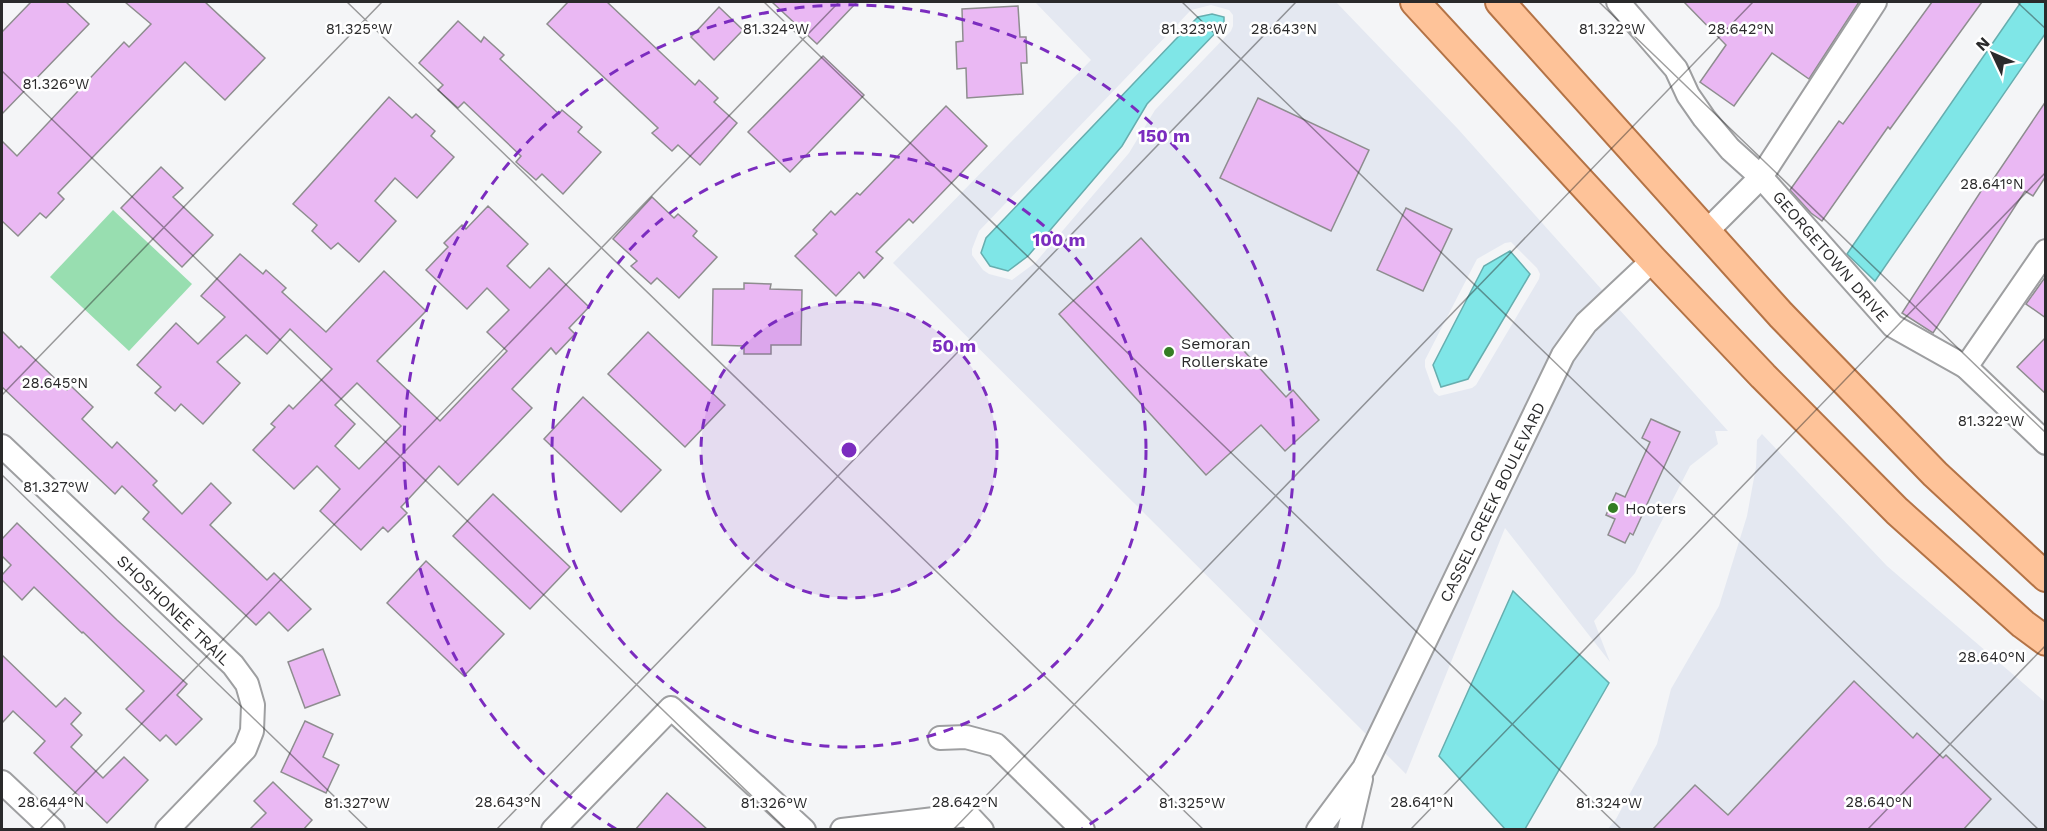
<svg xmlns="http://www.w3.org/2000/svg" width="2047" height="831" font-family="'Work Sans',sans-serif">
	<rect width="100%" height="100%" fill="#f4f5f7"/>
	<g fill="#e4e8f1" fill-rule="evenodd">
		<path d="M1035,2H1336L1458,129L1603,291L1578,314L1553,349L1367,735L893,263L1091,60ZM1211,5L1229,10L1233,15V26L1231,31L1155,110L1129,153L1035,263L1012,280L989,274L983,270L972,255V249L979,231L1191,10ZM1511,242L1537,268L1540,274L1539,279L1476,385L1472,388L1439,396L1434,392L1425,367V360L1477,259L1505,243Z"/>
		<path d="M1618,308L1728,431H1715L1718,444L1690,466L1635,573L1594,621L1610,662L1505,528L1406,774L1384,752L1573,361L1594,330Z"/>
		<path d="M1762,434L1887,566L2045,702V829L1607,830L1616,819L1657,744L1671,689L1719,606L1747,516L1756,467L1757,440Z"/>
	</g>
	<path fill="#98deb0" d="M113,210L192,284L129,351L50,277Z"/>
	<g fill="#7fe6e7" stroke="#66aeaf" stroke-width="1.5">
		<path d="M2021,2H2045V34L1875,281L1847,254Z"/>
		<path d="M1212,14L1224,17V24L1147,104L1122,146L1028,256L1008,271L990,266L981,253L986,238L1175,40L1198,17Z"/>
		<path d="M1510,251L1530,274L1468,379L1441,387L1433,365L1484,266Z"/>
		<path d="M1513,591L1609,683L1525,829H1505L1439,756Z"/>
	</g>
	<g fill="#eab8f3" stroke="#8e8d8f" stroke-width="1.5" fill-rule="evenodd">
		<path d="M31,2H66L89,24L2,114V32Z"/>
		<path d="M125,2H205L265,58L225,100L185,62L58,193L64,199L46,218L40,213L18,236L2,221V141L17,156L124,42L129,47L151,24Z"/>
		<path d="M568,2H607L695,85L699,80L718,98L714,102L737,123L700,165L678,145L672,151L652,133L658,128L547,24Z"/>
		<path d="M772,2H857L817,44Z"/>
		<path d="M1684,2H1859L1809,79L1772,53L1734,106L1700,82L1726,45Z"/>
		<path d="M1932,2H1982L1890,129L1888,127L1822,221L1811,213L1790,190L1839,121L1843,124Z"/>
		<path d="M1018,6L1020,37H1026L1027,63H1021L1023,94L967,98L966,68L957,69L956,42L963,41L962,9Z"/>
		<path d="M719,7L743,30L714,60L691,37Z"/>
		<path d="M458,21L481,42L484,37L504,55L500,59L559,114L562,110L582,127L578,132L601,152L563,194L542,174L536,180L516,162L521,156L464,102L458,108L438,90L443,85L419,63Z"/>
		<path d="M823,56L864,95L790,172L748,132Z"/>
		<path d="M389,97L412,118L416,114L435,131L431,136L454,157L417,198L395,178L375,201L396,221L359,262L338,243L331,249L312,231L317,225L293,204Z"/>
		<path d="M1258,98L1369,150L1331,231L1220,178Z"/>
		<path d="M2046,101V176L2033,196L2025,191L1933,333L1902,313L1983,188L1986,190Z"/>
		<path d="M946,106L987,146L913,223L909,219L876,252L883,258L864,278L859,272L836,296L795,256L817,234L813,230L831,211L835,215L857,193L860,195Z"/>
		<path d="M161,167L183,188L173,197L213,235L182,267L121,208Z"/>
		<path d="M652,197L674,218L678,214L697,231L693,236L717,257L679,298L657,278L651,284L631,266L637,261L613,239Z"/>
		<path d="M488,206L528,244L507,266L530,288L549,268L589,307L569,328L575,334L556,354L551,348L512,389L532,408L458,485L439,466L401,507L407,513L388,532L383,527L361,550L320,511L340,489L317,466L294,489L253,450L275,427L271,424L289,405L293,409L332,369L290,329L267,354L246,335L217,362L240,383L203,424L181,404L175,411L155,393L161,387L137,365L176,323L198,344L225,317L201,296L240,254L263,274L266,270L286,288L282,292L326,332L384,271L426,311L377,361L440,421L507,351L487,332L509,310L487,288L467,309L426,270L448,247L444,243L462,225L466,229ZM357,383L401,426L359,469L335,446L355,424L335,405Z"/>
		<path d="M1406,208L1452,229L1423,291L1377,270Z"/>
		<path d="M1141,238L1286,397L1293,390L1319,420L1285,451L1261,425L1206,475L1059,314Z"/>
		<path d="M2046,276V318L2026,304Z"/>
		<path d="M744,283L771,284L770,289L802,290L801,345H771V354H744V346L712,345L713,289H744Z"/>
		<path d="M2,331L19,348L21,346L67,390L71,386L93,407L82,419L112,448L117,442L157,481L153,485L182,514L211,483L231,503L210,525L267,580L274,573L311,609L288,631L269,612L256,625L143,519L149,512L122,486L115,494L2,387Z"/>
		<path d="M648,332L725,405L685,447L608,374Z"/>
		<path d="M2046,337V394L2017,367Z"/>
		<path d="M583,397L661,470L621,512L544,439Z"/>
		<path d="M1651,419L1680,432L1633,535L1630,533L1625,543L1608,535L1615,519L1606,515L1616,493L1625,497L1650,442L1642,438Z"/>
		<path d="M493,494L570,567L530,609L453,536Z"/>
		<path d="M17,523L117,620L187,684L177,695L202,719L176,745L166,735L160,741L126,709L144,691L83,632L82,633L34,587L22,600L2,580V575L11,565L2,556V539Z"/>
		<path d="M426,561L504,634L464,676L387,603Z"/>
		<path d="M323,649L340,695L305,708L288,662Z"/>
		<path d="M2,655L56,707L65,698L81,713L71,724L82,735L71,747L103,778L124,757L148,780L107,823L34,753L45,741L13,711L2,723Z"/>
		<path d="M1854,681L1913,738L1917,733L1943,758L1946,755L1991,799L1963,830H1652L1695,785L1728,815Z"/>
		<path d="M305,721L333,734L323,757L339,765L326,793L281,772Z"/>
		<path d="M273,782L312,820L303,830H249L266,813L254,801Z"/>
		<path d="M667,793L708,830H635Z"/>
	</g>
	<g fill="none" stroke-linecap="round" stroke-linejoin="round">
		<g stroke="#9e9fa1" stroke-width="26">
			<g id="minor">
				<path d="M1618,2L1676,69L1688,95L1704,118L1730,149L1761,177L1893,326L1966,367"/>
				<path d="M1706,232L1761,177L1875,2"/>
				<path d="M2046,251L1966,367L2046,443"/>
				<path d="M2,446L233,665L247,684L253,705L252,731L245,749L167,830"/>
				<path d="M940,738L966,737L996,745L1083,830"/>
				<path d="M2,782L53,830"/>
				<path d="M553,830L671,708L804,830"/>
				<path d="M842,830L968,815L982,830"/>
				<path d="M1318,830L1364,768L1563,355L1586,323L1653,260"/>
				<path d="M1349,830L1361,779"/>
			</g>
		</g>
		<g stroke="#b47346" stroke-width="32">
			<g id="major">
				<path d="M1415,2L1653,260L1763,376L1897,511L2023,624L2046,641"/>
				<path d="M1500,2L1781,315L1935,474L2046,577"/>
			</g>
		</g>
		<use href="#minor" stroke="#fff" stroke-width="22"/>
		<use href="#major" stroke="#fec399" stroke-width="28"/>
	</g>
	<path fill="none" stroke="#2a2a2b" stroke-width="1.5" stroke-opacity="0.45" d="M347,2L1204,830M764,2L1622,830M1182,2L2039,830M1599,2L2046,433M2017,2L2046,29M2,71L787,830M2,395L382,2M2,475L369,830M39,830L839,2M496,830L1296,2M953,830L1753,2M1410,830L2046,172M1867,830L2046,645"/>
	<circle cx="849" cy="450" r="148" fill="#7b2cbf" fill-opacity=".12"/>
	<g fill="none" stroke="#7b2cbf" stroke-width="3" stroke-dasharray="10 8">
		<circle cx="849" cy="450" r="148"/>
		<circle cx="849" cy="450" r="297"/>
		<path d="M616 829A445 445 0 1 1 1082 829"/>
	</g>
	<g fill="#347d24" stroke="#fff" stroke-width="2">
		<circle cx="1169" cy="352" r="6"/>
		<circle cx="1613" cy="508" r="6"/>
	</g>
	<g text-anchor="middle" stroke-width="5" stroke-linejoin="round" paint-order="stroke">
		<g font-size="16" fill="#2a2a2b" stroke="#fff">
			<text transform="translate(1831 256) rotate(49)" y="6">GEORGETOWN DRIVE</text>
			<text transform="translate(1492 502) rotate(-64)" y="6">CASSEL CREEK BOULEVARD</text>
			<text transform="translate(174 610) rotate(44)" y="6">SHOSHONEE TRAIL</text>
		</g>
		<g font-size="16" fill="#2a2a2b" stroke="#fff" text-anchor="start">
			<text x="1181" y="349">Semoran<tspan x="1181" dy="18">Rollerskate</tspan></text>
			<text x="1625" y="514">Hooters</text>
		</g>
	</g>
	<g font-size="15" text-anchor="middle" fill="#2a2a2b" stroke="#fff" stroke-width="5" stroke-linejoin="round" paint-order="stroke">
		<text x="359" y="34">81.325°W</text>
		<text x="776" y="34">81.324°W</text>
		<text x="1194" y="34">81.323°W</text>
		<text x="1612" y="34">81.322°W</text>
		<text x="1284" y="34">28.643°N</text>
		<text x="1741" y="34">28.642°N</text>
		<text x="56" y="89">81.326°W</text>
		<text x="1992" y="189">28.641°N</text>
		<text x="55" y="388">28.645°N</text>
		<text x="1991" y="426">81.322°W</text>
		<text x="56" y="492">81.327°W</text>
		<text x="1992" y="662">28.640°N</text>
		<text x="51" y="807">28.644°N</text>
		<text x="508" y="807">28.643°N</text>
		<text x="965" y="807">28.642°N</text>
		<text x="1422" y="807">28.641°N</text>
		<text x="1879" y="807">28.640°N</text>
		<text x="357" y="808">81.327°W</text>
		<text x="774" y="808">81.326°W</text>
		<text x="1192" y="808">81.325°W</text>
		<text x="1609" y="808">81.324°W</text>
	</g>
	<circle cx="849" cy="450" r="9" fill="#7b2cbf" stroke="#fff" stroke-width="3"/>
	<g font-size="18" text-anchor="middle" font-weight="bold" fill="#7b2cbf" stroke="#fff" stroke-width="5" stroke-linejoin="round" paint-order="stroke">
		<text x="1164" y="142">150 m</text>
		<text x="1059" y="246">100 m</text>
		<text x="954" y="352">50 m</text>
	</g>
	<rect width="2047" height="831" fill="none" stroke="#2a2a2b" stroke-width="6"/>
	<g transform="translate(1993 54) rotate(314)" stroke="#ffffff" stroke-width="4.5" paint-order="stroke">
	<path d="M0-4.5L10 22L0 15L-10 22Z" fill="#2a2a2b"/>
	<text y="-9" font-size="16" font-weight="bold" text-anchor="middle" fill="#2a2a2b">N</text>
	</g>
</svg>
